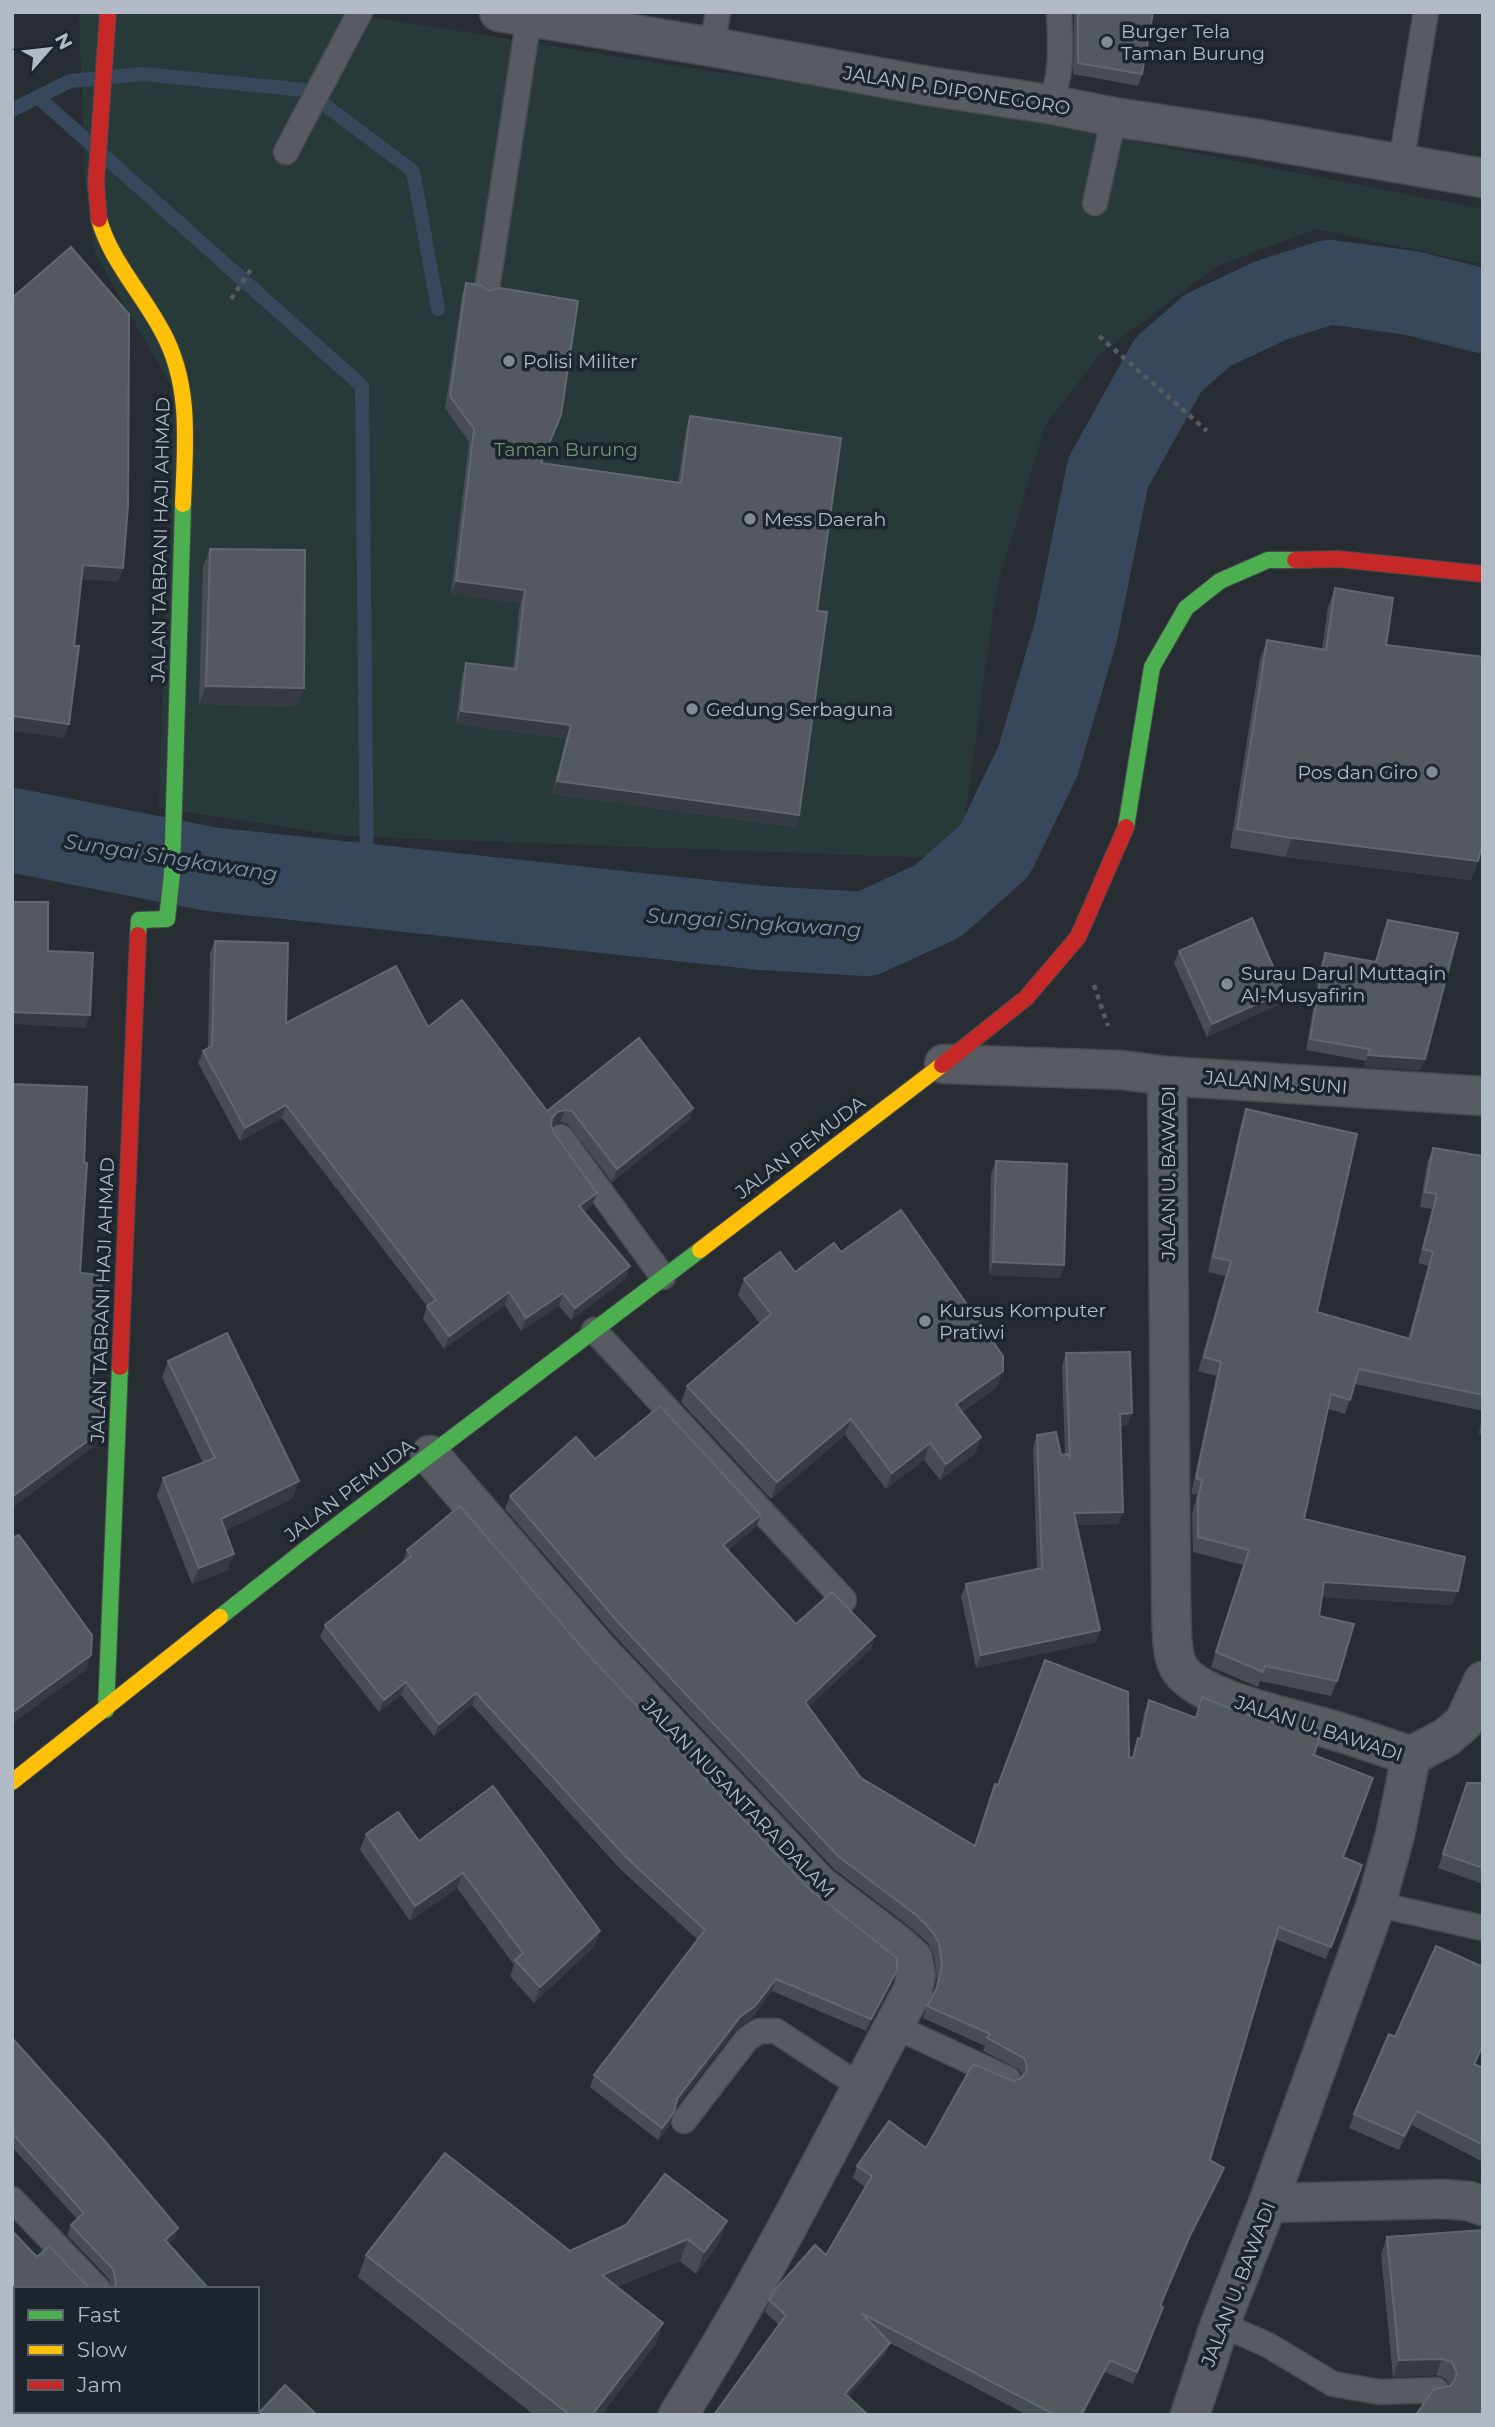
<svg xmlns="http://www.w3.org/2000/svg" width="1495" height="2427" font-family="Montserrat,sans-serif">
	<rect width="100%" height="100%" fill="#282d33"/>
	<path fill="#28393a" d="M79,12H341L695,69L941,104L1483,209V264L1316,229L1215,267L1100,354L1045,426L997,587L959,859L347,836L159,808L171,386L95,253L85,179Z"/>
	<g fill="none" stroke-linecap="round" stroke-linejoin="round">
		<g stroke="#38485c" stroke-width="14">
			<path d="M38,97L362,386L367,886"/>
			<path d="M12,110L70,81L143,74L305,90L413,171L438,309"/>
		</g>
		<path stroke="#38485c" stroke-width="84" d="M12,830L210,869L762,928L866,934L938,901L995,850L1038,761L1076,631L1108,473L1168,365L1208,330L1272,300L1329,282L1411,293L1483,311"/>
		<g stroke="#46494e" stroke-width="27">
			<g id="lane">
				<path d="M712,47L718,12"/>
				<path d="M1048,104C1064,79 1060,41 1059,12"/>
				<path d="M286,152L360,12"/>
				<path d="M1401,163L1426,12"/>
				<path d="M1095,203L1114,117"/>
				<path d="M487,289L529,17"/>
				<path d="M561,1137L663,1277"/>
				<path d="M594,1330L844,1600"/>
				<path d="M1376,1904L1483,1928"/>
				<path d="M894,2026L1008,2079"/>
				<path d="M684,2121L747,2039L759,2031H776L863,2088"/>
				<path d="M12,2199L98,2289"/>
				<path d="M1220,2324L1268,2345L1333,2384L1380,2392L1436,2390"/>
			</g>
		</g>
		<g stroke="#46494e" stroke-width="41">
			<g id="street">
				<path d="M499,12L712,47L928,86L1048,104L1114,117L1253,138L1483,178"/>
				<path d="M944,1064L1122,1070L1167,1076L1483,1096"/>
				<path d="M1167,1076L1171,1597C1172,1615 1170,1651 1178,1666C1195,1700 1294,1718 1329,1729C1357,1737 1384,1747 1411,1756"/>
				<path d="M430,1455L597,1649L819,1885L898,1945L913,1959L916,1975L913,1990C836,2133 765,2278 678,2415"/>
				<path d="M1411,1756L1447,1737L1464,1722L1483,1681"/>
				<path d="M1268,2203L1443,2199L1469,2201L1483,2206"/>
				<path d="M1190,2415L1220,2324L1268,2203L1376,1904L1395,1835L1411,1756"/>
			</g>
		</g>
		<g stroke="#46494e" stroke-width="18">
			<g id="fast">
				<path d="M1126,827L1152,667L1186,608L1220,581L1268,560H1295"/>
				<path d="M138,935L139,920L167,919L172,874L183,504"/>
				<path d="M220,1617L311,1545L700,1250"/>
				<path d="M106,1710L120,1367"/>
			</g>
		</g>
		<g stroke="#46494e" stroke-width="18">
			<g id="slow">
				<path d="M99,219C110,260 142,293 162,331C192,385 185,445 183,504"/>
				<path d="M700,1250L942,1065"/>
				<path d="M12,1782L220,1617"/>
			</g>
		</g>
		<g stroke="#46494e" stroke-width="18">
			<g id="jam">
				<path d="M99,219L96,183L108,12"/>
				<path d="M1295,560L1338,559L1483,574"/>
				<path d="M942,1065L1026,998L1078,937L1126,827"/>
				<path d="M120,1367L138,935"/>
			</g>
		</g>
		<g stroke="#565b5f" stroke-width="4.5" stroke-dasharray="5 5" stroke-linecap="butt">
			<path d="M231,299L252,268"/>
			<path d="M1099,336L1207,431"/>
			<path d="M1094,985L1108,1026"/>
		</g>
		<use href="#lane" stroke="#585c62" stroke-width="24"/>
		<use href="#street" stroke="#585c62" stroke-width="38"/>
		<use href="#fast" stroke="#4caf50" stroke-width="16"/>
		<use href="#slow" stroke="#ffc107" stroke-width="16"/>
		<use href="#jam" stroke="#c62828" stroke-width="16"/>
	</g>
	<g fill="#484d53">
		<path d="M1074,12H1153L1142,74L1138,86L1073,74Z"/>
		<path d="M466,283L561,415L541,463L678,483L686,429L690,416L817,611L799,815L795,827L552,794L566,738L456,724L462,675L466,663L513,669L520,603L451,594L469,442L445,408L462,295Z"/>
		<path d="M210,549L297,706L199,704L203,567Z"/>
		<path d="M1335,588L1386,645L1478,861L1471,880L1285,857L1230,848L1260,659L1267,640L1322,649L1328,607Z"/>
		<path d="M1388,920L1421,1070L1364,1067L1366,1061L1306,1050L1321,964L1325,953L1375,962Z"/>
		<path d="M215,941L286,1023L428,1027L547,1111L639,1038L693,1108L689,1120L612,1182L568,1124L560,1122L553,1125L551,1127L554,1133L597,1193L592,1205L584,1212L630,1266L625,1279L571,1320L559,1306L521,1331L505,1305L444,1349L423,1319L427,1306L282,1118L240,1141L198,1063L203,1051L208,1048L210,953Z"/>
		<path d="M1179,951L1284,992L1280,1004L1207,1037L1174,963Z"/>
		<path d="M1246,1109L1317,1312L1408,1339L1428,1266L1418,1263L1432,1209L1420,1207L1427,1163L1433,1148L1483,1156V1411L1355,1384L1345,1414L1328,1409L1304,1519L1452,1605L1322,1597L1319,1616L1337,1681L1331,1696L1260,1681L1258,1687L1211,1667L1243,1565L1193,1552L1192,1514L1197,1495L1192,1494V1489L1216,1376L1198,1371L1225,1276L1208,1272L1241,1124Z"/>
		<path d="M996,1161L1064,1265L1060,1278L989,1275L991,1174Z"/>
		<path d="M841,1252L1003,1371L997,1387L962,1412L981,1437L975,1454L940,1480L924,1460L886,1489L845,1435L771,1499L681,1402L687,1386L760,1324L738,1295L744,1279L795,1272Z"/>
		<path d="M1066,1353L1128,1425L1120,1426L1123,1512L1118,1524L1077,1525L1100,1630L1096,1642L976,1668L961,1596L966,1584L1037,1569L1033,1447L1037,1435L1061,1455L1065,1454L1062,1366Z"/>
		<path d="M168,1361L293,1498L225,1531L228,1570L192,1584L157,1495L163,1478L203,1463L162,1377Z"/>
		<path d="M1483,1411V1435L1479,1434Z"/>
		<path d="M595,1459L756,1527L728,1550L796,1624L875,1636L871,1649L809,1706L861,1778L975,1846L995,1784L998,1785L1132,1758L1138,1738L1139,1739L1144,1713L1149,1700L1195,1718L1202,1697L1314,1755L1343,1858L1362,1865L1326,1959L1275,1939L1210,2160L1220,2180L1186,2247L1161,2306L1163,2307L1133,2384L1105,2372L1083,2415H1027L890,2343L885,2355L714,2415L779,2325L765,2312L769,2300L826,2255L865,2187L853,2178L857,2166L926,2148L1013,2081L1020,2079L1022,2077L1020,2070L983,2051L985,2046L923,2018L927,2006L934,1993L937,1979L934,1955L928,1943L911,1928L834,1869L613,1634L505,1509L510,1496Z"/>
		<path d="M407,1550L585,1651L892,1983L866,2031L772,1991L751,2019L735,2030L675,2108L670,2125L658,2140L590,2087L594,2075L698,1940L621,1870L472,1705L434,1736L401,1695L379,1712L320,1637L325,1625L402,1563Z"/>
		<path d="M1467,1783H1482L1483,1884L1438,1868Z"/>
		<path d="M366,1834L419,1841L600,1931L594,1947L534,2003L510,1976L514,1965L457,1888L410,1921L360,1850Z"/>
		<path d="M1483,1967V2047L1475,2064L1483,2068V2162L1412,2125L1399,2150L1349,2128L1354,2114L1395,2037Z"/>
		<path d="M12,2038L178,2228L175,2238L168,2244L209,2289H111L109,2279L67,2235L71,2225L77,2219L12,2147Z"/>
		<path d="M626,2225L719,2243L696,2274L680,2261L617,2287L663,2323L655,2345L601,2415H534L358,2277L366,2255L570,2251Z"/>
		<path d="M1387,2237L1483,2415L1450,2386L1446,2379L1436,2375L1393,2377L1381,2254Z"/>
		<path d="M93,2411H149L145,2415H96Z"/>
	</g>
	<g fill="#363b41">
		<path d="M83,565L123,568L118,582L77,579Z"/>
		<path d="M456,581L525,590L520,603L451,594Z"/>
		<path d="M206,686L304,688L297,706L199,704Z"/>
		<path d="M461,711L571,725L566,738L456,724Z"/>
		<path d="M12,716L69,724L64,738L12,731Z"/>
		<path d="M557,781L799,815L795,827L552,794Z"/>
		<path d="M1292,838L1478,861L1471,880L1285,857Z"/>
		<path d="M1284,992L1280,1004L1207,1037L1212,1024Z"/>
		<path d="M12,1012L90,1015L85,1028L12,1024Z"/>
		<path d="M1368,1055L1425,1059L1421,1070L1364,1067Z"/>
		<path d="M286,1105L282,1118L240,1141L245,1128Z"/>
		<path d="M693,1108L689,1120L612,1182L617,1169Z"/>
		<path d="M565,1110L560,1122L553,1125L548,1130L552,1118L557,1112Z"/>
		<path d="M597,1193L592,1205L575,1219L579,1206Z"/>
		<path d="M993,1262L1064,1265L1060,1278L989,1275Z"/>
		<path d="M630,1266L625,1279L571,1320L575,1308Z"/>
		<path d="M509,1292L505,1305L444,1349L449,1336Z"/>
		<path d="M563,1293L559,1306L521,1331L526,1318Z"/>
		<path d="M1003,1371L997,1387L950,1420L956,1404Z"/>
		<path d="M1132,1413L1128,1425L1115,1426L1120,1414Z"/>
		<path d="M851,1419L845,1435L771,1499L777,1482Z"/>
		<path d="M101,1431L95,1446L12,1508V1497Z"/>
		<path d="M981,1437L975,1454L940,1480L946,1464Z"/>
		<path d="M930,1443L924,1460L886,1489L892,1473Z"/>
		<path d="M299,1481L293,1498L215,1536L221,1519Z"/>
		<path d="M1123,1512L1118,1524L1069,1525L1074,1513Z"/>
		<path d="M761,1515L756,1527L719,1557L723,1545Z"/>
		<path d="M234,1554L228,1570L192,1584L199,1568Z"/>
		<path d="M1324,1582L1458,1591L1452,1605L1319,1597Z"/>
		<path d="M1100,1630L1096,1642L976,1668L981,1655Z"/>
		<path d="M875,1636L871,1649L801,1714L805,1702Z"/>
		<path d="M91,1655L86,1670L12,1724V1713Z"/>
		<path d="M406,1682L401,1695L379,1712L384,1700Z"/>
		<path d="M476,1693L472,1705L434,1736L439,1724Z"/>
		<path d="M463,1873L457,1888L410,1921L415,1906Z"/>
		<path d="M600,1931L594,1947L534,2003L540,1987Z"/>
		<path d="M897,1970L892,1983L866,2031L871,2019Z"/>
		<path d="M776,1979L772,1991L751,2019L735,2030L672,2112L677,2099L740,2017Z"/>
		<path d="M1417,2111L1412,2125L1399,2150L1404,2136Z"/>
		<path d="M674,2112L670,2125L658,2140L662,2128Z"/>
		<path d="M1224,2168L1220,2180L1186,2247L1156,2318L1190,2235Z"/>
		<path d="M727,2221L719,2243L696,2274L704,2252Z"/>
		<path d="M178,2228L175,2238L161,2250L165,2240Z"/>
		<path d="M688,2239L680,2261L594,2297L602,2275Z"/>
		<path d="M663,2323L655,2345L601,2415H592Z"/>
		<path d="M16,2334V2341L12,2344V2338Z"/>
		<path d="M890,2343L885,2355L841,2406L845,2394Z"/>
		<path d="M1442,2359L1436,2375L1393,2377L1399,2360Z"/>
		<path d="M1110,2360L1105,2372L1083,2415H1081Z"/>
		<path d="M141,2411H149L145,2415H137Z"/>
	</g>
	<g fill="#53595f" stroke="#62686f" stroke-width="2">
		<path d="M1078,12H1153L1142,74L1078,63Z"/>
		<path d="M71,247L129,314V320L128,506L123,568L83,565L74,646H79L69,724L12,716V298Z"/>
		<path d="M466,283L480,285L489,291L500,288L578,301L561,415L541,463L681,483L690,416L841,438L817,611L827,612L799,815L557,781L571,725L461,711L466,663L516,669L525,590L456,581L474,429L450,396Z"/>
		<path d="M210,549L305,550L304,688L206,686Z"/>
		<path d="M1335,588L1393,598L1386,645L1483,657V841L1478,861L1292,838L1237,829L1267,640L1326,650Z"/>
		<path d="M12,902H48V951L93,953L90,1015L12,1012Z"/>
		<path d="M1252,918L1284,992L1212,1024L1179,951Z"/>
		<path d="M1388,920L1458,933L1425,1059L1368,1055L1370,1049L1310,1039L1325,953L1376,962Z"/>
		<path d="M215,941L288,943L286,1023L396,966L428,1027L462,1000L547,1111L639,1038L693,1108L617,1169L572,1111L565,1110L557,1112L552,1118L551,1125L554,1133L597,1193L579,1206L630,1266L575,1308L563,1293L526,1318L509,1292L449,1336L427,1306L436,1300L286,1105L245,1128L203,1051L212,1046Z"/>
		<path d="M12,1084L87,1087L84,1162L87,1163L80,1273L102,1275L94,1397L102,1393L101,1431L12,1497Z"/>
		<path d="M1246,1109L1357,1134L1317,1312L1410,1339L1433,1252L1423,1249L1437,1194L1425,1192L1433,1148L1483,1156V1395L1359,1369L1350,1400L1331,1394L1304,1519L1465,1557L1458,1591L1324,1582L1319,1616L1354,1624L1337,1681L1265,1666L1263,1672L1216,1652L1249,1550L1198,1537V1499L1202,1480L1197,1479V1474L1221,1362L1204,1357L1231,1261L1213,1257Z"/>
		<path d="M996,1161L1067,1164L1064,1265L993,1262Z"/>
		<path d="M901,1210L1003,1356V1371L956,1404L981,1437L946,1464L930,1443L892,1473L851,1419L777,1482L687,1386L771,1314L744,1279L780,1252L795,1272L834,1243L841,1252Z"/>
		<path d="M227,1333L299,1481L221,1519L234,1554L199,1568L163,1478L215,1458L168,1361Z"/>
		<path d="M1130,1352L1132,1413L1120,1414L1123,1512L1074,1513L1100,1630L981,1655L966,1584L1042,1568L1037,1435L1056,1432L1061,1455L1068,1454L1070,1459L1066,1353Z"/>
		<path d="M660,1406L761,1515L723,1545L796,1624L832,1592L875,1636L805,1702L861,1778L975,1846L995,1784L998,1785L1045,1660L1128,1692L1129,1757L1133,1758L1138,1738L1141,1739L1149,1700L1196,1718L1202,1697L1244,1714L1320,1735L1314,1755L1373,1778L1343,1857L1362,1865L1331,1947L1279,1927L1210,2160L1224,2168L1190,2235L1160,2306L1163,2307L1137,2372L1110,2360L1081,2415H1055L861,2313L890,2343L845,2394L868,2415H714L786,2315L769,2300L775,2290L815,2245L826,2255L872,2176L857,2166L889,2121L926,2148L973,2064L1013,2081L1020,2079L1026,2073L1027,2066L1024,2058L987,2038L990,2034L927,2006L937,1988L942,1966L939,1943L932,1931L916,1915L838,1856L618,1622L510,1496L576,1437L595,1459Z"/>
		<path d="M460,1506L585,1651L808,1888L897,1958V1970L871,2019L776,1979L755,2006L740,2017L677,2099L674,2112L662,2128L594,2075L705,1930L626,1857L476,1693L439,1724L406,1682L384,1700L325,1625L411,1556L407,1550Z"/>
		<path d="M19,1535L92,1635L91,1655L12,1713V1538Z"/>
		<path d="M1467,1783H1483V1868L1443,1854Z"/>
		<path d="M493,1786L600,1931L540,1987L515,1960L523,1953L463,1873L415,1906L366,1834L398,1812L419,1841Z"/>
		<path d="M1436,1946L1483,1967V2045L1474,2064L1483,2068V2145L1417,2111L1404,2136L1354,2114L1389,2034L1395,2037Z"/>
		<path d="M12,2038L104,2140L178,2228L165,2240L209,2289H113L116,2283L113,2269L71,2225L84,2213L12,2133Z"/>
		<path d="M445,2153L570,2251L626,2225L665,2174L727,2221L704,2252L688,2239L602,2275L663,2323L592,2415H570L366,2255Z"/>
		<path d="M1483,2230V2415H1416L1434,2389L1450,2386L1455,2380L1457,2373L1452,2362L1442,2359L1399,2360L1387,2237Z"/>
		<path d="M12,2231L37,2257L49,2246L90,2289H16V2334L12,2338Z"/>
		<path d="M285,2385L317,2415H257Z"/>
		<path d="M106,2411H141L137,2415H109Z"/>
	</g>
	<g fill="#828992" stroke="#1c242d" stroke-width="2.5">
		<circle cx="1107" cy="42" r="7"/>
		<circle cx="509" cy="361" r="7"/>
		<circle cx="750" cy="519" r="7"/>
		<circle cx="692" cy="709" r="7"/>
		<circle cx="1432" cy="772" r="7"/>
		<circle cx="1227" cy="984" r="7"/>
		<circle cx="925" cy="1321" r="7"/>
	</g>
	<g text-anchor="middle" stroke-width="7" stroke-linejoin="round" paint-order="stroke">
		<g font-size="19" fill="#b2bac5" stroke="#1c242d" text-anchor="start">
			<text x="1121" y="38">Burger Tela<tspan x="1121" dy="22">Taman Burung</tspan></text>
			<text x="523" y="368">Polisi Militer</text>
			<text x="764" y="526">Mess Daerah</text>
			<text x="706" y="716">Gedung Serbaguna</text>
			<text x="1418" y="779" text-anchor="end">Pos dan Giro</text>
			<text x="1241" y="980">Surau Darul Muttaqin<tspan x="1241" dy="22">Al-Musyafirin</tspan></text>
			<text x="939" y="1317">Kursus Komputer<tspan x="939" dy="22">Pratiwi</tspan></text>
		</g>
		<g font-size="19" fill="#b2bac5" stroke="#1c242d">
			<text transform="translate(957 90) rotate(9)" y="7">JALAN P. DIPONEGORO</text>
			<text transform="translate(160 540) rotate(-89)" y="7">JALAN TABRANI HAJI AHMAD</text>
			<text transform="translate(1276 1082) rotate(4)" y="7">JALAN M. SUNI</text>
			<text transform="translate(800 1147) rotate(-37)" y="7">JALAN PEMUDA</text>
			<text transform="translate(1168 1173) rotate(-90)" y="7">JALAN U. BAWADI</text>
			<text transform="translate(102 1300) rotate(-88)" y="7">JALAN TABRANI HAJI AHMAD</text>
			<text transform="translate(349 1490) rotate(-37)" y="7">JALAN PEMUDA</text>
			<text transform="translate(1319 1728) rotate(18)" y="7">JALAN U. BAWADI</text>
			<text transform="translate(739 1798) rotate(46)" y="7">JALAN NUSANTARA DALAM</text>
			<text transform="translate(1238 2284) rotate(-69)" y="7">JALAN U. BAWADI</text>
		</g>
		<g font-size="19" fill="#6b9473" stroke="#1c242d">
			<text x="566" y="456">Taman Burung</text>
		</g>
		<g font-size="21" font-style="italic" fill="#7c91aa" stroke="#1c242d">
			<text transform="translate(171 858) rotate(9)" y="7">Sungai Singkawang</text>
			<text transform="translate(754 923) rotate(4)" y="7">Sungai Singkawang</text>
		</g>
	</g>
	<rect width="1495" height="2427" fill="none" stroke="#b2bac5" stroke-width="28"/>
	<rect x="14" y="2287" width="245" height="126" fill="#1c242d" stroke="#58606a" stroke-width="2"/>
	<rect x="28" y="2310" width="35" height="10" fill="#4caf50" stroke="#58606a" stroke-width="2"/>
	<text x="77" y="2322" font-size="21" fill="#b2bac5">Fast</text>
	<rect x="28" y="2345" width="35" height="10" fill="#ffc107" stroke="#58606a" stroke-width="2"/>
	<text x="77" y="2357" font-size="21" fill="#b2bac5">Slow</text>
	<rect x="28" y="2380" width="35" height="10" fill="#c62828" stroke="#58606a" stroke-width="2"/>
	<text x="77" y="2392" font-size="21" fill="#b2bac5">Jam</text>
	<g transform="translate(49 49) rotate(62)" stroke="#1c242d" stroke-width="5" paint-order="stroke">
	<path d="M0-5L12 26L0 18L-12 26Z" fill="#b2bac5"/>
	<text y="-10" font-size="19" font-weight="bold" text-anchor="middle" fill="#b2bac5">N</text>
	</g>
</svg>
